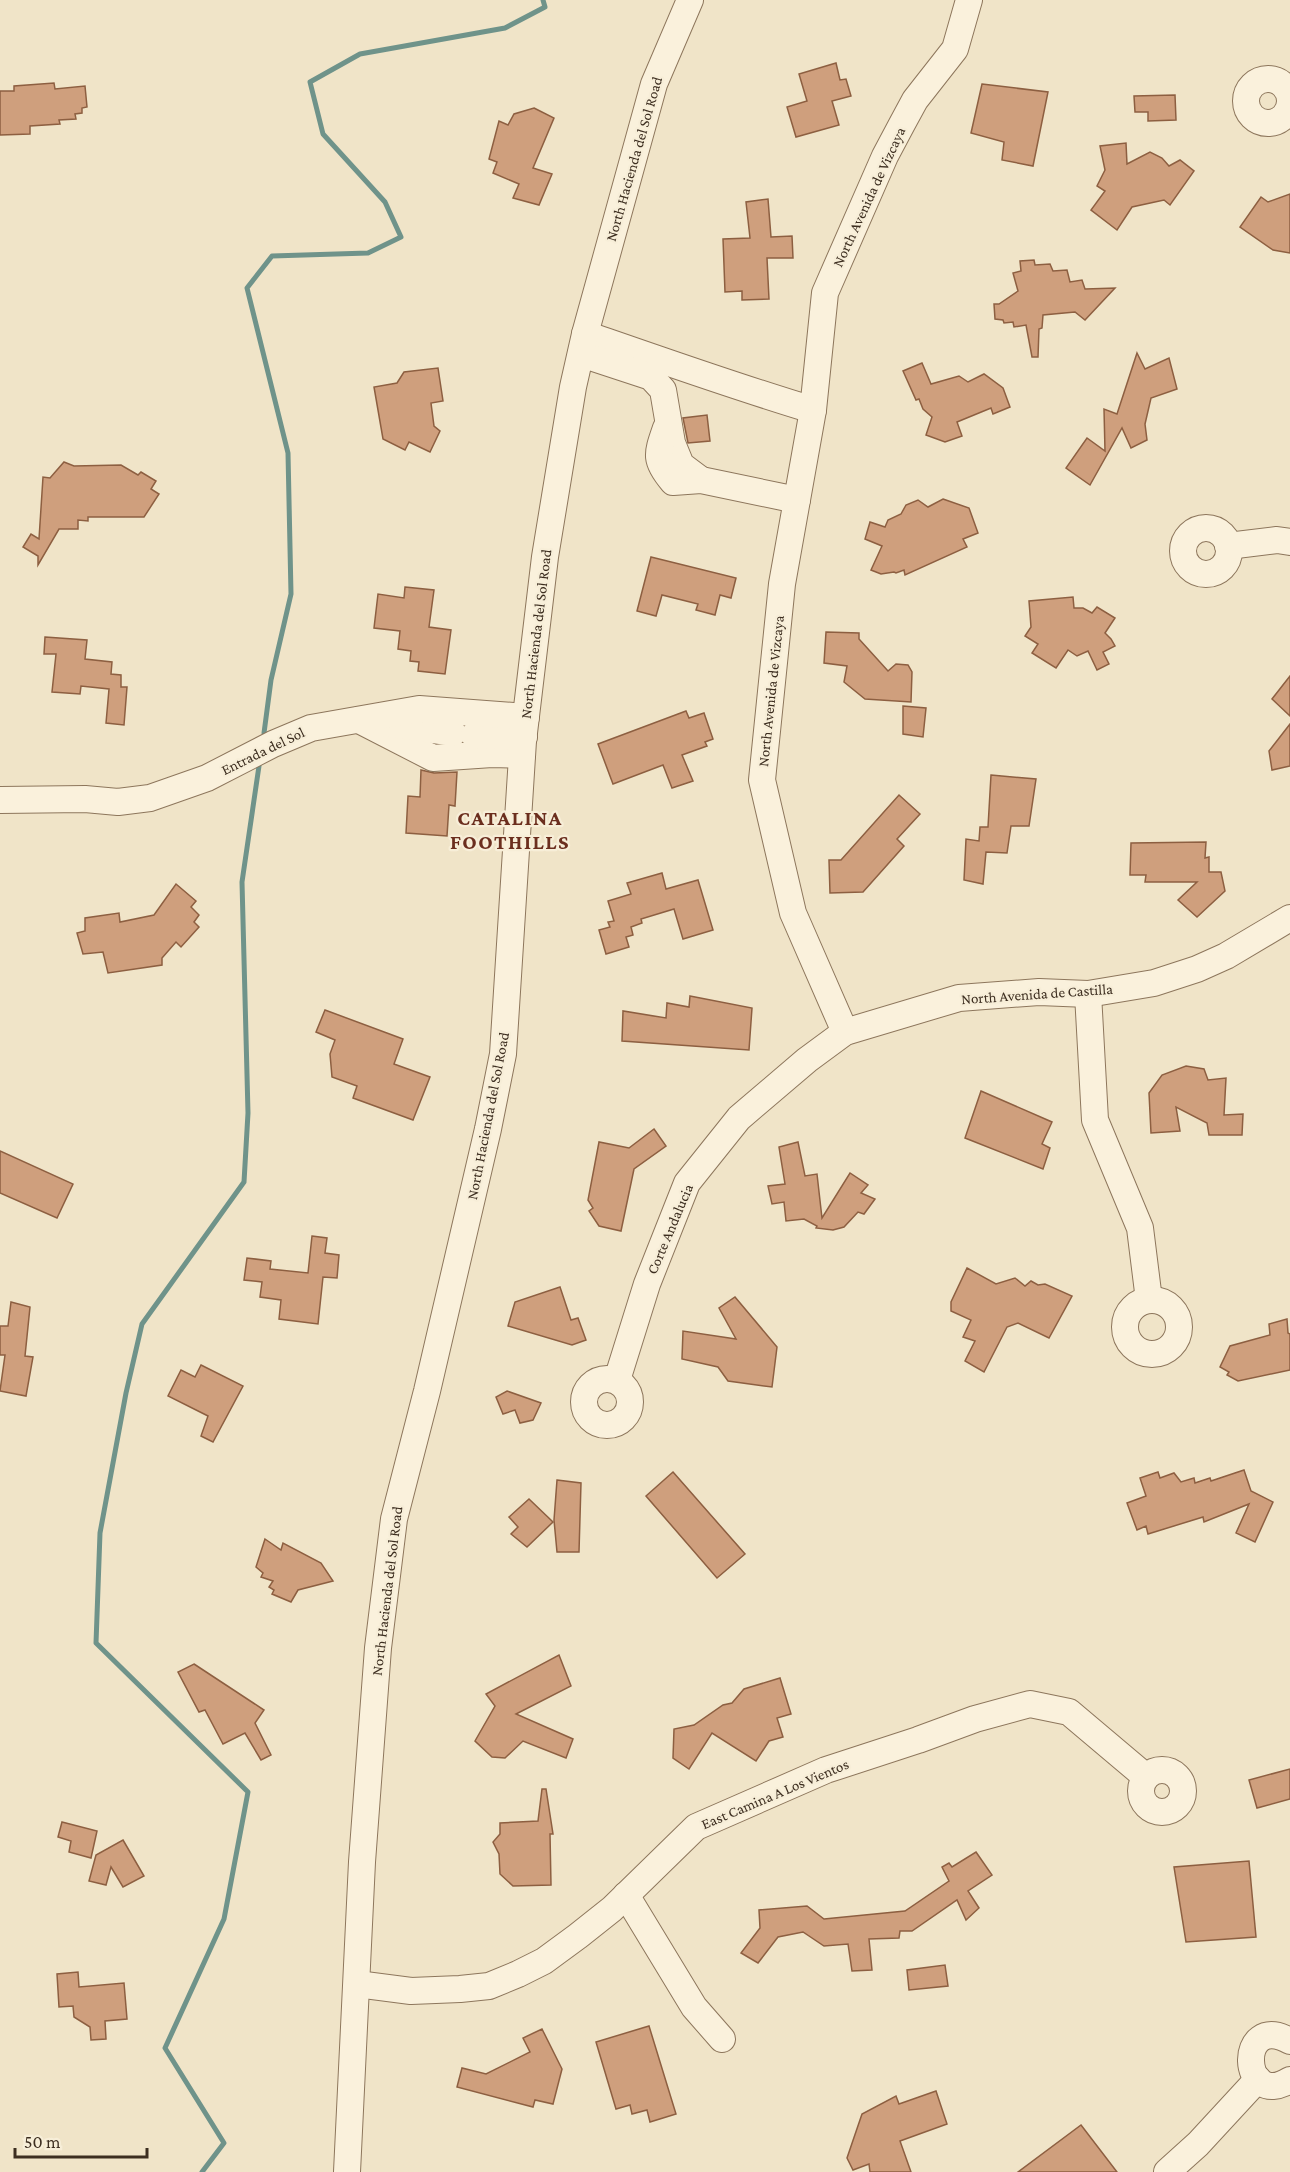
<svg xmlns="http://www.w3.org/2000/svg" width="1290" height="2172" font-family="'Crimson Pro',serif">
	<rect width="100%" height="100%" fill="#f0e4c8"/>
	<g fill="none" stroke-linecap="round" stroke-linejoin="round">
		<g stroke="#6f938a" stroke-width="5">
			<path d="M264,733L271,680L291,594L288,453L247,288L272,256L368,253L401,237L385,202L323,134L310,82L360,54L505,28L545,7L543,0"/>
			<path d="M202,2172L224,2143L165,2048L224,1919L248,1792L96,1643L100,1533L126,1393L142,1324L244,1182L248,1113L242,882L259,766"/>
		</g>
	</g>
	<g fill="#cf9f7d" stroke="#8d5f41" stroke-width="1.5">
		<path d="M836,63L840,80L846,79L851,96L832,101L839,125L796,137L787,107L807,101L799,74Z"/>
		<path d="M54,83L55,89L85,86L87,107L82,108V113L75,114L76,119L59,120L60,124L30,126V134L0,135V91H14V86Z"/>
		<path d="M982,84L1048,92L1033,166L1002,160L1004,142L971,133Z"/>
		<path d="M1175,95L1176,120L1148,121V112H1135L1134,96Z"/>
		<path d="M534,108L554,118L533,168L552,174L539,205L513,198L519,184L493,173L497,162L489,159L499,121L508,125L514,114Z"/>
		<path d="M1126,143L1127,164L1150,152L1162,158L1169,166L1180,160L1194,171L1170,205L1164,200L1132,207L1117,230L1091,210L1105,191L1097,186L1105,170L1100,146Z"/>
		<path d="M1290,194V253L1273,250L1240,227L1261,197L1268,202Z"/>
		<path d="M768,199L771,237L792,236L793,258H767L769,299L742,300V291L725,292L723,239L750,238L746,202Z"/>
		<path d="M1034,260L1035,265L1050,264L1053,271L1067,270L1070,282L1082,280L1085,289L1115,288L1085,320L1075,312L1043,315L1042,328L1039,329L1038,357H1032L1026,325L1014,327L1013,322L1004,323L1003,320L995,319L994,304H999L1018,291L1013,273L1021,271L1020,261Z"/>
		<path d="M1137,353L1145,369L1169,358L1177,389L1151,398L1145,424L1147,440L1131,448L1122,428L1090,485L1066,468L1087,438L1105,451L1104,409L1117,414Z"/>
		<path d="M922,363L931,384L959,376L968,382L984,374L1003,388L1010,407L993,414L991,408L957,422L962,436L945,442L926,435L932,417L923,409L919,399L916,400L903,371Z"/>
		<path d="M438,368L443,401L431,403L434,426L440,431L430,452L409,442L405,450L383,439L374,387L397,383L404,372Z"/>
		<path d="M707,415L710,441L688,443L683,418Z"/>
		<path d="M64,462L74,466L121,465L138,475L141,472L156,481L151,489L159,494L144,517H88V521L78,520V529H59L38,565V556L23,547L31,534L39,539L43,477L50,478Z"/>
		<path d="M943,499L969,508L978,533L963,539L967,547L905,575L904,570L896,573L894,572L881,574L871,570L882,546L865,539L870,522L885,527L888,520L901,514L906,505L918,500L928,507Z"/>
		<path d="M651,557L736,578L731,598L720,595L715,615L696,610L698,604L662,595L656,616L637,611Z"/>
		<path d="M405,587L434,590L429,627L451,630L445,674L418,671L419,662L410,661L411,651L398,649L400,631L374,628L378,594L404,598Z"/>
		<path d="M1073,597L1074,608H1083L1092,613L1097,607L1115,618L1105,633L1111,639L1115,646L1103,652L1109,664L1097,670L1088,651L1077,656L1068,650L1056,668L1032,653L1038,644L1025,636L1031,627L1029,601Z"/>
		<path d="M826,632L859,633V639L888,671L896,664L908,665L912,672L911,702L865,699L844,682L847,666L824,663Z"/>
		<path d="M45,637L87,640L85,659L112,662L111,674L121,675V687H127L124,725L106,723L109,689L81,686L80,694L52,692L56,654H44Z"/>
		<path d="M1290,676V716L1272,699Z"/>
		<path d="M903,706L926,708L923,737L903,734Z"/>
		<path d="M686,711L689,718L704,713L713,739L705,742L707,746L682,755L693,781L672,788L663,765L613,784L598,744Z"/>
		<path d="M1290,724V766L1272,770L1269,751Z"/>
		<path d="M421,770L434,773L457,772L455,806L449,805L447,836L406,833L408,796L420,797Z"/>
		<path d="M991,775L1036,779L1029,826H1011L1007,853L986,852L983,884L964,880L966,839L979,841L980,827H988Z"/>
		<path d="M899,795L920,814L897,839L904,846L863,892L830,893L829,860H841Z"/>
		<path d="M1206,842L1205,858L1209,857V872H1221L1225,891L1197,917L1178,900L1197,882H1145L1146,875H1130L1131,843Z"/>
		<path d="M662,873L666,889L698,880L713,930L683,939L674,909L641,919L642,923L631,927L633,935L626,937L629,947L606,954L599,930L610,927L608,922L614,921L608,901L631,894L627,883Z"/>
		<path d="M176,884L196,901L191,907L199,915L194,922L199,927L181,947L176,942L162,958V965L108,973L103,952L83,954L77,933L85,931V918L119,913L120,922L154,915Z"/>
		<path d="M690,996L752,1008L749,1050L622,1041L623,1011L666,1018L667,1003L689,1007Z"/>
		<path d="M325,1010L403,1039L394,1064L430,1077L413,1120L353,1098L357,1086L332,1077L330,1054L335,1040L316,1032Z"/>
		<path d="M1186,1066L1204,1069L1208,1080L1226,1078L1224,1115L1243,1114L1242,1135H1209L1207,1123L1176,1107L1180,1131L1151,1133L1149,1093L1162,1075Z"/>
		<path d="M981,1091L1052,1122L1042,1144L1050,1148L1043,1169L965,1138Z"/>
		<path d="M654,1129L666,1146L634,1169L621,1231L599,1226L589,1211L593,1208L588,1200L599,1142L629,1148Z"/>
		<path d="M798,1142L805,1176L817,1174L822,1218L850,1173L868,1185L861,1193L875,1199L864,1214L858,1212L844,1227L833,1230L816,1228L817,1226L804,1219L786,1221L784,1202L772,1204L768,1186L785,1184L779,1147Z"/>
		<path d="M0,1151L73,1184L57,1218L0,1193Z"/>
		<path d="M312,1236L327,1238L325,1253L339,1255L337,1278L323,1277L318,1324L279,1319L281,1300L260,1297L262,1282L244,1280L247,1258L271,1261L270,1269L308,1273Z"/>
		<path d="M967,1268L996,1284L1015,1278L1025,1286L1031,1281L1038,1285L1045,1284L1072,1296L1049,1338L1018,1323L1007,1327L984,1372L965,1361L975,1341L963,1337L971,1320L951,1311V1302Z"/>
		<path d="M560,1287L571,1320L578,1318L586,1340L572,1345L508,1326L515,1302Z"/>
		<path d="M735,1297L777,1347L772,1387L728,1381L718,1367L682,1359L683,1331L736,1339L719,1308Z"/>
		<path d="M11,1302L30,1307L25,1356L33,1357L26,1396L0,1391L5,1355H0V1326H8Z"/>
		<path d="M1287,1319L1288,1333L1290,1334V1370L1238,1381L1227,1375L1229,1372L1220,1367L1230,1346L1270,1335L1269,1324Z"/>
		<path d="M201,1365L243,1386L213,1442L201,1436L208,1416L168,1396L181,1370L195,1377Z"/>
		<path d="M507,1391L541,1403L533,1420L520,1423L515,1410L503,1414L496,1397Z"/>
		<path d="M1244,1470L1251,1491L1273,1502L1255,1542L1236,1533L1249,1504L1204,1522L1203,1517L1148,1534L1146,1526L1137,1530L1127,1503L1146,1496L1140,1478L1158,1472L1160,1478L1174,1473L1181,1482L1194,1478L1195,1483L1210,1478L1211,1481Z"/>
		<path d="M673,1472L745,1554L717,1578L646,1496Z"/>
		<path d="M557,1480L581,1483L579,1552H557L554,1520Z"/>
		<path d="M529,1499L553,1522L527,1547L511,1534L518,1527L509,1517Z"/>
		<path d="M265,1539L281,1550L283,1543L321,1563L333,1581L298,1590L291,1602L272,1594L274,1590L269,1587L273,1581L261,1577L263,1573L256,1567Z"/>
		<path d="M559,1655L571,1686L516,1714L573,1739L566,1758L523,1741L505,1758L492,1757L475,1741L495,1706L486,1694Z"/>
		<path d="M194,1664L264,1710L255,1723L271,1755L261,1760L245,1733L223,1744L205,1710L199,1712L178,1672Z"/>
		<path d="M780,1678L791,1714L777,1718L783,1737L769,1741L756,1761L712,1733L689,1769L673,1758L674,1729L694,1725L723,1705L732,1703L744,1689Z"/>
		<path d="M1290,1769V1799L1257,1808L1249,1780Z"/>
		<path d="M542,1789H546L553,1834H550L551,1885L513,1886L500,1874L499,1854L493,1842L500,1834V1823L538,1821Z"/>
		<path d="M62,1822L97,1831L91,1858L69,1852L71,1841L58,1837Z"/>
		<path d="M123,1840L144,1876L123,1887L111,1867L106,1885L89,1881L96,1855Z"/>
		<path d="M976,1852L992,1875L968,1891L979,1908L966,1920L957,1900L912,1931H900L899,1938L869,1939L872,1970L852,1971L848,1944L824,1946L803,1932L778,1937L758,1963L741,1953L760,1928L759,1910L807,1906L824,1919L905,1911L949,1881L942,1867L949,1863L952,1867Z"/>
		<path d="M1249,1861L1256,1937L1186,1942L1174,1867Z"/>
		<path d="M945,1965L948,1986L909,1990L907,1970Z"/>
		<path d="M78,1972L79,1987L124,1983L127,2019L105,2021L106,2039L91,2040L90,2027L74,2017L73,2006L59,2007L57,1974Z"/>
		<path d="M649,2026L676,2114L650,2122L647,2110L632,2114L630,2105L616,2109L596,2042Z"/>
		<path d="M542,2029L562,2069L553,2104L535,2100L533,2107L457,2087L462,2068L486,2074L530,2052L523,2038Z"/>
		<path d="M936,2091L947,2124L900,2141L911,2172H870L869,2164L853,2170L847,2158L862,2114L896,2096L899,2104Z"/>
		<path d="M1081,2125L1117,2172H1018Z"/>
	</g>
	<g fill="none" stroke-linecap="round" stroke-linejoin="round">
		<g stroke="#8d765c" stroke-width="28">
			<g id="minor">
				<circle cx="1268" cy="101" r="22"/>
				<path d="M585,334C661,360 736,387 813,410"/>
				<path d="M581,354L651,377L663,390L672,443L681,465L701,480"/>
				<path d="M666,428C657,454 654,460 673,482L701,480L797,500"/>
				<circle cx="1206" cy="551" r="23"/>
				<path d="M1228,546L1277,540L1290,542"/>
				<path d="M359,720L433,758L492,754L522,755"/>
				<path d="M383,723L453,733"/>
				<path d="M474,735L524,737"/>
				<path d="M0,800L85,799L118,802L150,798L207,778L273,744L311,728L419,709L526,717"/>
				<path d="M1088,994L1095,1120L1140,1228L1149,1300"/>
				<path d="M845,1032L793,913L762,780L782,584L813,410L825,293L885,156L902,124L915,100L955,49L969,0"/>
				<circle cx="1152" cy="1327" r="27"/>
				<circle cx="607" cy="1402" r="23"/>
				<path d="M617,1380L647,1284L687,1183L739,1118L807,1060L845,1032L959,998L1039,992L1088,994L1154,983L1197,969L1226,956L1290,918"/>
				<circle cx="1162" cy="1791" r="21"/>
				<path d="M626,1895L694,2007L722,2039"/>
				<path d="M357,1984L411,1991L460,1989L489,1986L518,1974L544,1961L578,1936L612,1909L696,1827L826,1770L918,1740L975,1719L1030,1704L1069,1712L1146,1777"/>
				<path d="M1290,2041C1236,2011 1240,2111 1290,2080"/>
				<path d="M347,2172L362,1862L378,1648L394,1519L427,1391L488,1129L503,1054L523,741L545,557L573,387L585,334L654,84L690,0"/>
				<path d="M1167,2172L1198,2144L1258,2079"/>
			</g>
		</g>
		<use href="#minor" stroke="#faf1dc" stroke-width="26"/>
	</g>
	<g text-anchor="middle" stroke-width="4.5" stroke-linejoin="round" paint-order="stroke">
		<g font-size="15" fill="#3d2e20" stroke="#f7eed8">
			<text transform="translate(634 159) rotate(-74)" y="5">North Hacienda del Sol Road</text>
			<text transform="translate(869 197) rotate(-65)" y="5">North Avenida de Vizcaya</text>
			<text transform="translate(536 634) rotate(-83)" y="5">North Hacienda del Sol Road</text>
			<text transform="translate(771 691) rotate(-84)" y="5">North Avenida de Vizcaya</text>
			<text transform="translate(263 751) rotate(-26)" y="5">Entrada del Sol</text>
			<text transform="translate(1037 994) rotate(-4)" y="5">North Avenida de Castilla</text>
			<text transform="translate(488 1116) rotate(-79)" y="5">North Hacienda del Sol Road</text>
			<text transform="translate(670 1229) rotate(-67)" y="5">Corte Andalucia</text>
			<text transform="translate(387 1591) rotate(-83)" y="5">North Hacienda del Sol Road</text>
			<text transform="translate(775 1794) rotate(-23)" y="5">East Camina A Los Vientos</text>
		</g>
		<g font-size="21" font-weight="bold" letter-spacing="1.5" fill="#6b2e1e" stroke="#f7eed8">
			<text x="510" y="825">CATALINA<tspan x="510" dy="24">FOOTHILLS</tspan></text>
		</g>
	</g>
	<path d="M15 2148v9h132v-9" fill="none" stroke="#3d2e20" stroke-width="3"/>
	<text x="24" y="2148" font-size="18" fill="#3d2e20" stroke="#f7eed8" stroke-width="4.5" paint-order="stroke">50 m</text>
</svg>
